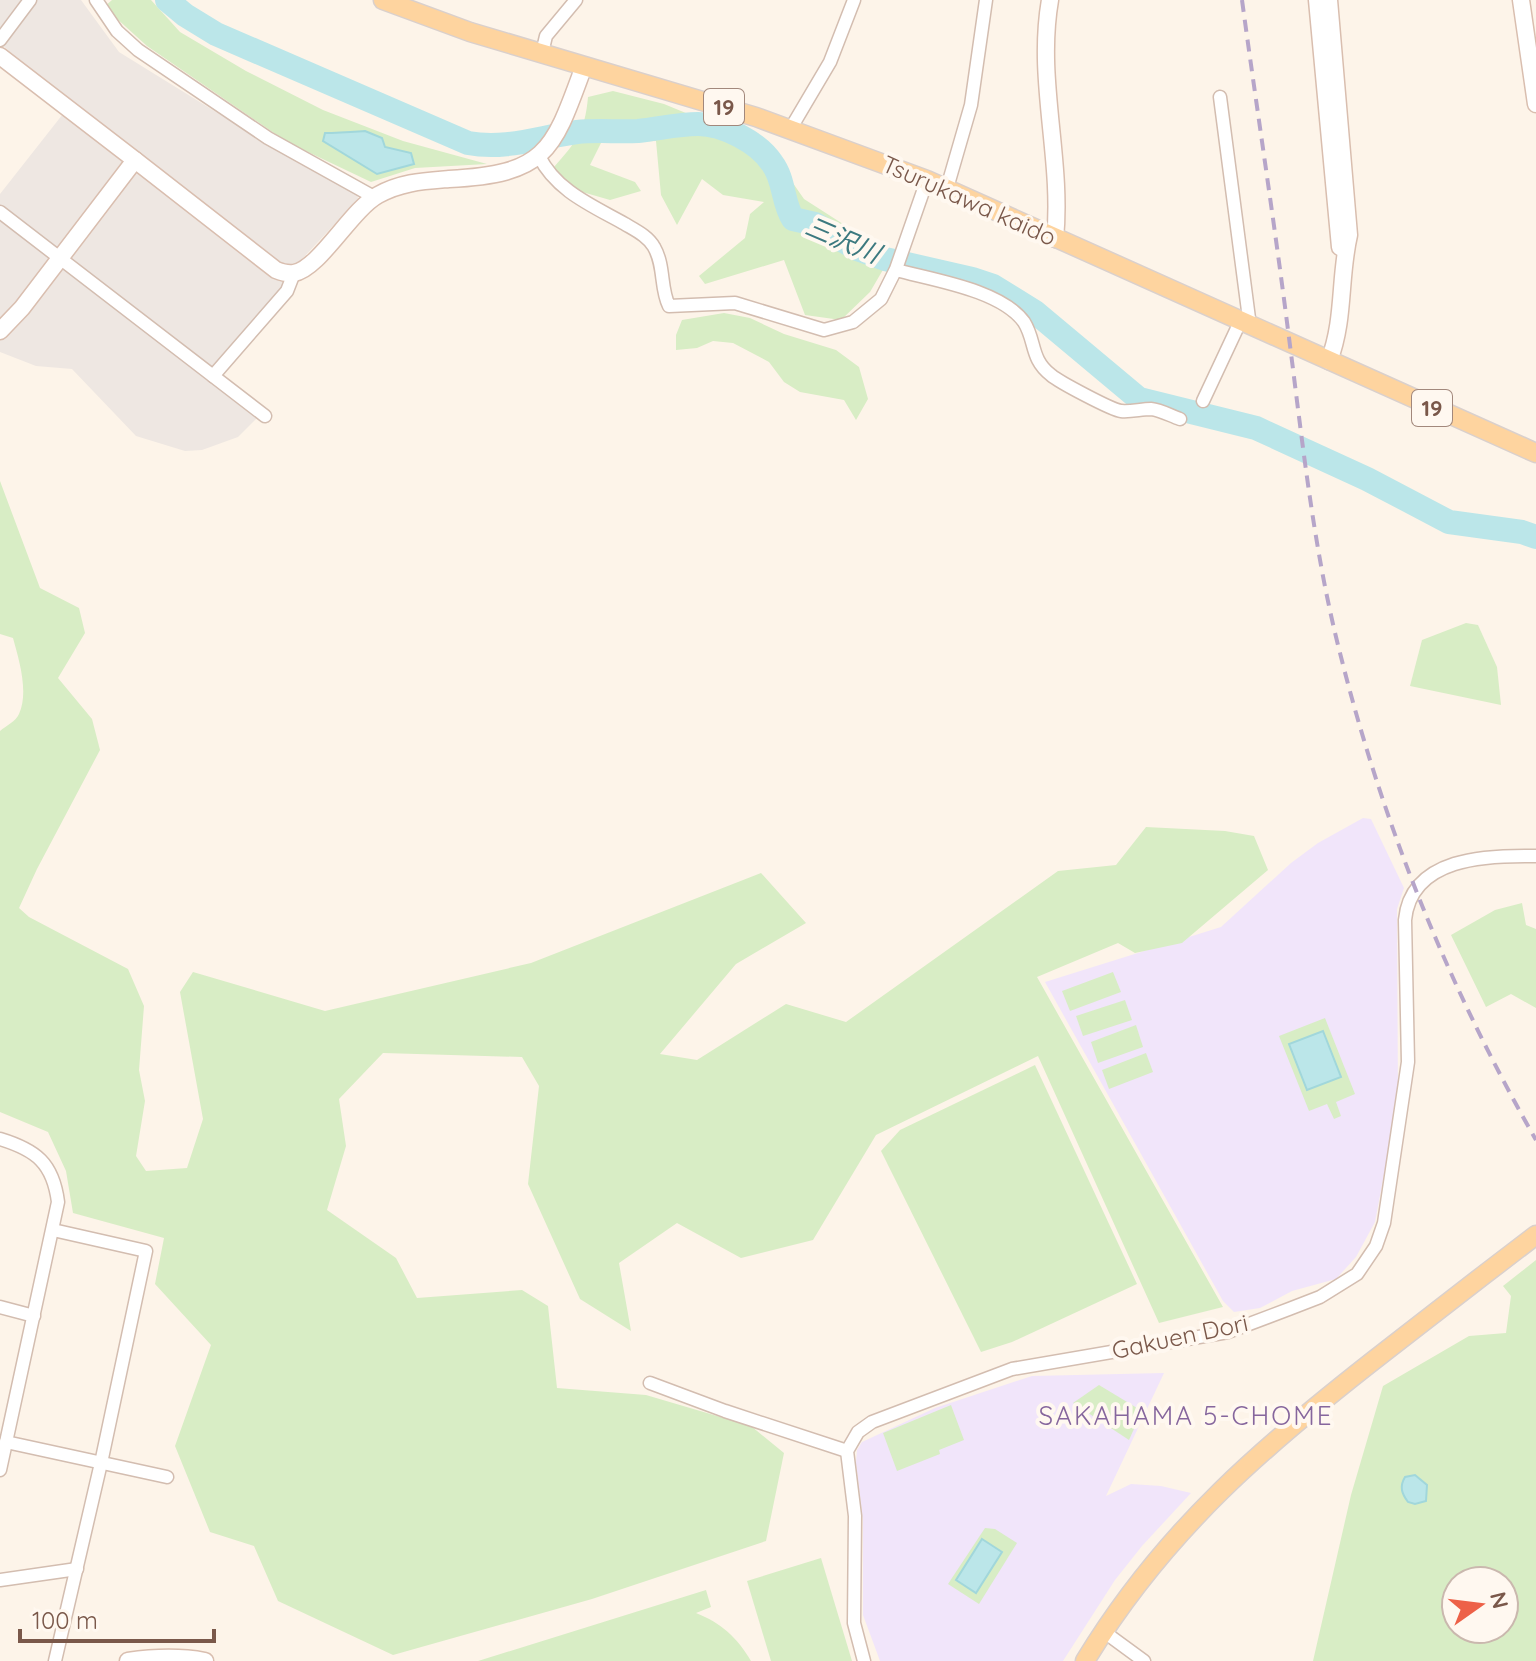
<svg xmlns="http://www.w3.org/2000/svg" width="1536" height="1661" font-family="Quicksand,'Noto Sans JP',sans-serif">
	<rect width="100%" height="100%" fill="#fdf4e9"/>
	<path fill="#eee7e2" d="M0,0H81L119,52L287,156L357,192L358,199L304,257L280,290L203,376L257,418L238,437L202,450L185,451L136,436L72,369L36,366L0,352V222L9,213L0,206V194L70,105L0,43Z"/>
	<g fill="#f1e5fa">
		<path d="M1363,818L1371,819L1404,888L1397,909L1398,1100L1375,1222L1356,1257L1336,1279L1292,1291L1260,1308L1234,1312L1223,1301L1045,982L1221,927L1291,863L1318,843Z"/>
		<path d="M1164,1373L1106,1496L1131,1484L1161,1486L1191,1493L1142,1546L1115,1580L1063,1661H880L863,1615V1520L856,1463L857,1450L862,1442L935,1408L1032,1376Z"/>
	</g>
	<g fill="#d8edc5" fill-rule="evenodd">
		<path d="M112,0H151L180,32L246,71L323,110L403,141L487,164L415,168L371,182L287,142L147,46L104,7Z"/>
		<path d="M613,91L664,104L715,125L758,133L804,199L857,233L884,268L870,292L841,320L805,315L784,260L705,284L699,276L745,238L750,214L764,202L723,195L702,179L677,225L661,195L656,141L601,143L590,165L635,182L641,191L610,200L565,187L554,167C576,142 585,132 588,97Z"/>
		<path d="M724,313L750,318L784,334L836,350L859,367L868,399L856,420L844,400L800,392L784,382L769,362L733,343L713,341L697,348L676,350V335L682,320Z"/>
		<path d="M0,481L40,588L79,608L85,633L58,678L92,719L100,750L37,869L19,908L29,917L128,969L144,1006L139,1070L145,1101L136,1156L146,1171L187,1168L203,1119L180,992L193,972L325,1011L531,963L761,873L806,923L736,964L660,1054L697,1060L786,1004L846,1022L1058,871L1116,865L1146,827L1225,831L1254,836L1268,870L1182,943L1135,953L1118,943L1037,977L1223,1307L1159,1323L1038,1056L876,1135L813,1240L741,1258L677,1223L619,1263L631,1331L580,1299L528,1184L539,1086L522,1057L383,1053L339,1099L346,1146L327,1210L396,1258L417,1298L522,1290L548,1306L557,1388L646,1395L751,1426L784,1453L766,1541L592,1599L393,1655L278,1601L254,1546L210,1532L175,1446L211,1345L155,1284L164,1238L73,1213L66,1171L48,1132L0,1112V731C6,726 16,721 19,714C29,692 19,660 13,638L0,634Z"/>
		<path d="M1466,623L1478,625L1497,667L1501,705L1410,686L1422,640Z"/>
		<path d="M1522,903L1526,925L1536,929V1008L1511,994L1486,1007L1451,935L1495,910Z"/>
		<path d="M1113,972L1121,992L1070,1011L1062,991Z"/>
		<path d="M1125,1000L1132,1020L1083,1036L1076,1016Z"/>
		<path d="M1325,1018L1355,1094L1336,1102L1341,1116L1334,1119L1327,1104L1309,1111L1279,1036Z"/>
		<path d="M1136,1025L1143,1047L1098,1063L1091,1042Z"/>
		<path d="M1146,1053L1153,1072L1109,1089L1102,1070Z"/>
		<path d="M1035,1065L1137,1284L1012,1342L981,1352L881,1151L900,1130Z"/>
		<path d="M1536,1260V1661H1313L1351,1495L1383,1386L1469,1336L1506,1333L1511,1296L1503,1286ZM1456,1581H1504V1629H1456Z"/>
		<path d="M1099,1385L1142,1411L1129,1440L1073,1403Z"/>
		<path d="M951,1405L964,1440L939,1450L940,1454L897,1471L883,1433Z"/>
		<path d="M985,1528L995,1529L1017,1543L979,1604L948,1584Z"/>
		<path d="M821,1558L852,1661H771L747,1581Z"/>
		<path d="M706,1590L711,1607L696,1613C721,1623 737,1637 751,1661H478Z"/>
	</g>
	<g fill="#bbe6e9" stroke="#a1d7db" stroke-width="2">
		<path d="M365,131L382,138L385,147L411,153L414,164L377,174L323,141L325,133C338,133 351,132 365,131Z"/>
		<path d="M1323,1031L1341,1077L1307,1090L1289,1044Z"/>
		<path d="M1415,1475L1427,1485L1426,1501L1415,1504L1408,1502C1402,1494 1399,1487 1405,1477Z"/>
		<path d="M982,1539L1002,1552L976,1593L956,1580Z"/>
	</g>
	<g fill="none" stroke-linecap="round" stroke-linejoin="round">
		<path stroke="#bbe6e9" stroke-width="24" d="M167,0L185,15L216,34L468,143C506,150 539,137 577,132C596,130 618,132 638,131C658,129 678,124 698,124C723,124 758,142 772,163C785,180 782,202 793,219L815,224L857,249L885,259L972,279L993,286L1035,312L1139,399L1256,428L1367,479L1449,522L1522,532L1536,537"/>
		<g stroke="#d3bdb0" stroke-width="15">
			<g id="street">
				<path d="M96,0L117,31L138,50L268,138L374,197"/>
				<path d="M0,40L30,0"/>
				<path d="M542,53L546,36L576,0"/>
				<path d="M1220,97L1250,326"/>
				<path d="M791,128L830,62L854,0"/>
				<path d="M539,156C556,191 593,206 625,224C635,230 648,236 654,247C665,266 660,288 669,306L735,303L824,330L853,322L881,299L896,269L927,180"/>
				<path d="M947,188L971,105L986,0"/>
				<path d="M0,212L265,416"/>
				<path d="M896,270C933,280 1001,290 1024,322C1036,341 1030,359 1051,375C1059,382 1112,410 1121,411C1131,412 1141,409 1151,409C1161,410 1171,416 1180,419"/>
				<path d="M213,376L287,291L294,273"/>
				<path d="M1203,401L1240,322"/>
				<path d="M0,1139C36,1150 53,1163 58,1202L0,1470"/>
				<path d="M53,1230L146,1251L101,1463L55,1661"/>
				<path d="M0,1307L34,1316"/>
				<path d="M650,1383L725,1411L847,1451"/>
				<path d="M6,1442L167,1477"/>
				<path d="M0,1580L77,1569"/>
				<path d="M1103,1631L1144,1661"/>
				<path d="M864,1661L854,1623L855,1516L847,1451L858,1432L872,1422L1012,1369L1228,1332L1289,1309L1320,1297L1357,1274L1376,1246L1384,1223L1408,1062L1405,920C1411,857 1487,855 1536,856"/>
			</g>
		</g>
		<g stroke="#d9beaf" stroke-width="19">
			<g id="secondary">
				<path d="M1050,0C1036,80 1063,159 1055,239"/>
				<path d="M1317,0L1340,247"/>
				<path d="M1521,0L1536,104"/>
				<path d="M0,56L135,160"/>
				<path d="M0,331L22,308L135,160L276,270C281,272 288,274 294,273C319,269 351,210 378,195C401,182 424,181 449,179C547,174 553,151 584,66"/>
				<path d="M1329,361C1345,319 1339,278 1349,235L1329,0"/>
				<path d="M128,1661C155,1657 178,1656 205,1661"/>
			</g>
		</g>
		<g stroke="#dad0cc" stroke-width="21">
			<g id="primary">
				<path d="M383,0L470,32L756,117L927,180L1536,453"/>
				<path d="M1085,1661C1165,1529 1267,1443 1387,1350C1437,1311 1486,1273 1536,1235"/>
			</g>
		</g>
		<use href="#street" stroke="#fff" stroke-width="12"/>
		<use href="#secondary" stroke="#fff" stroke-width="16"/>
		<use href="#primary" stroke="#fed49f" stroke-width="18"/>
		<path stroke="#b6a5c9" stroke-width="4" stroke-dasharray="12 8" stroke-linecap="butt" d="M1242,0C1257,110 1274,220 1288,330C1302,437 1313,548 1340,653C1383,825 1448,986 1536,1140"/>
	</g>
	<g text-anchor="middle" stroke-width="8" stroke-linejoin="round" paint-order="stroke">
		<g fill="#fff8f0" stroke="#a2887c" stroke-width="2">
			<rect x="704" y="89" width="40" height="36" rx="6"/>
			<rect x="1412" y="390" width="40" height="36" rx="6"/>
		</g>
		<g font-size="22" font-weight="bold" fill="#7a584a">
			<text x="724" y="115">19</text>
			<text x="1432" y="416">19</text>
		</g>
		<g font-size="24" fill="#7a584a" stroke="#fff8f0">
			<text transform="translate(969 201) rotate(24)" y="8">Tsurukawa kaido</text>
			<text transform="translate(1180 1337) rotate(-12)" y="8">Gakuen Dori</text>
		</g>
		<g font-size="26" font-style="italic" fill="#3c797f" stroke="#fff8f0">
			<text transform="translate(843 240) rotate(23)" y="9">三沢川</text>
		</g>
		<g font-size="26" letter-spacing="2" fill="#86669d" stroke="#fff8f0">
			<text x="1186" y="1425">SAKAHAMA 5-CHOME</text>
		</g>
	</g>
	<g transform="translate(1480 1605) rotate(76)"><circle r="38" fill="#fff8f0" stroke="#cab8ae" stroke-width="2"/>
	<path d="M0-6L14 30L0 20L-14 30Z" fill="#ed6148"/>
	<text y="-12" font-size="22" font-weight="bold" text-anchor="middle" fill="#7a584a">N</text>
	</g>
	<path d="M20 1629v12h194v-12" fill="none" stroke="#7a584a" stroke-width="4"/>
	<text x="32" y="1629" font-size="24" fill="#7a584a" stroke="#fff8f0" stroke-width="6" paint-order="stroke">100 m</text>
</svg>
